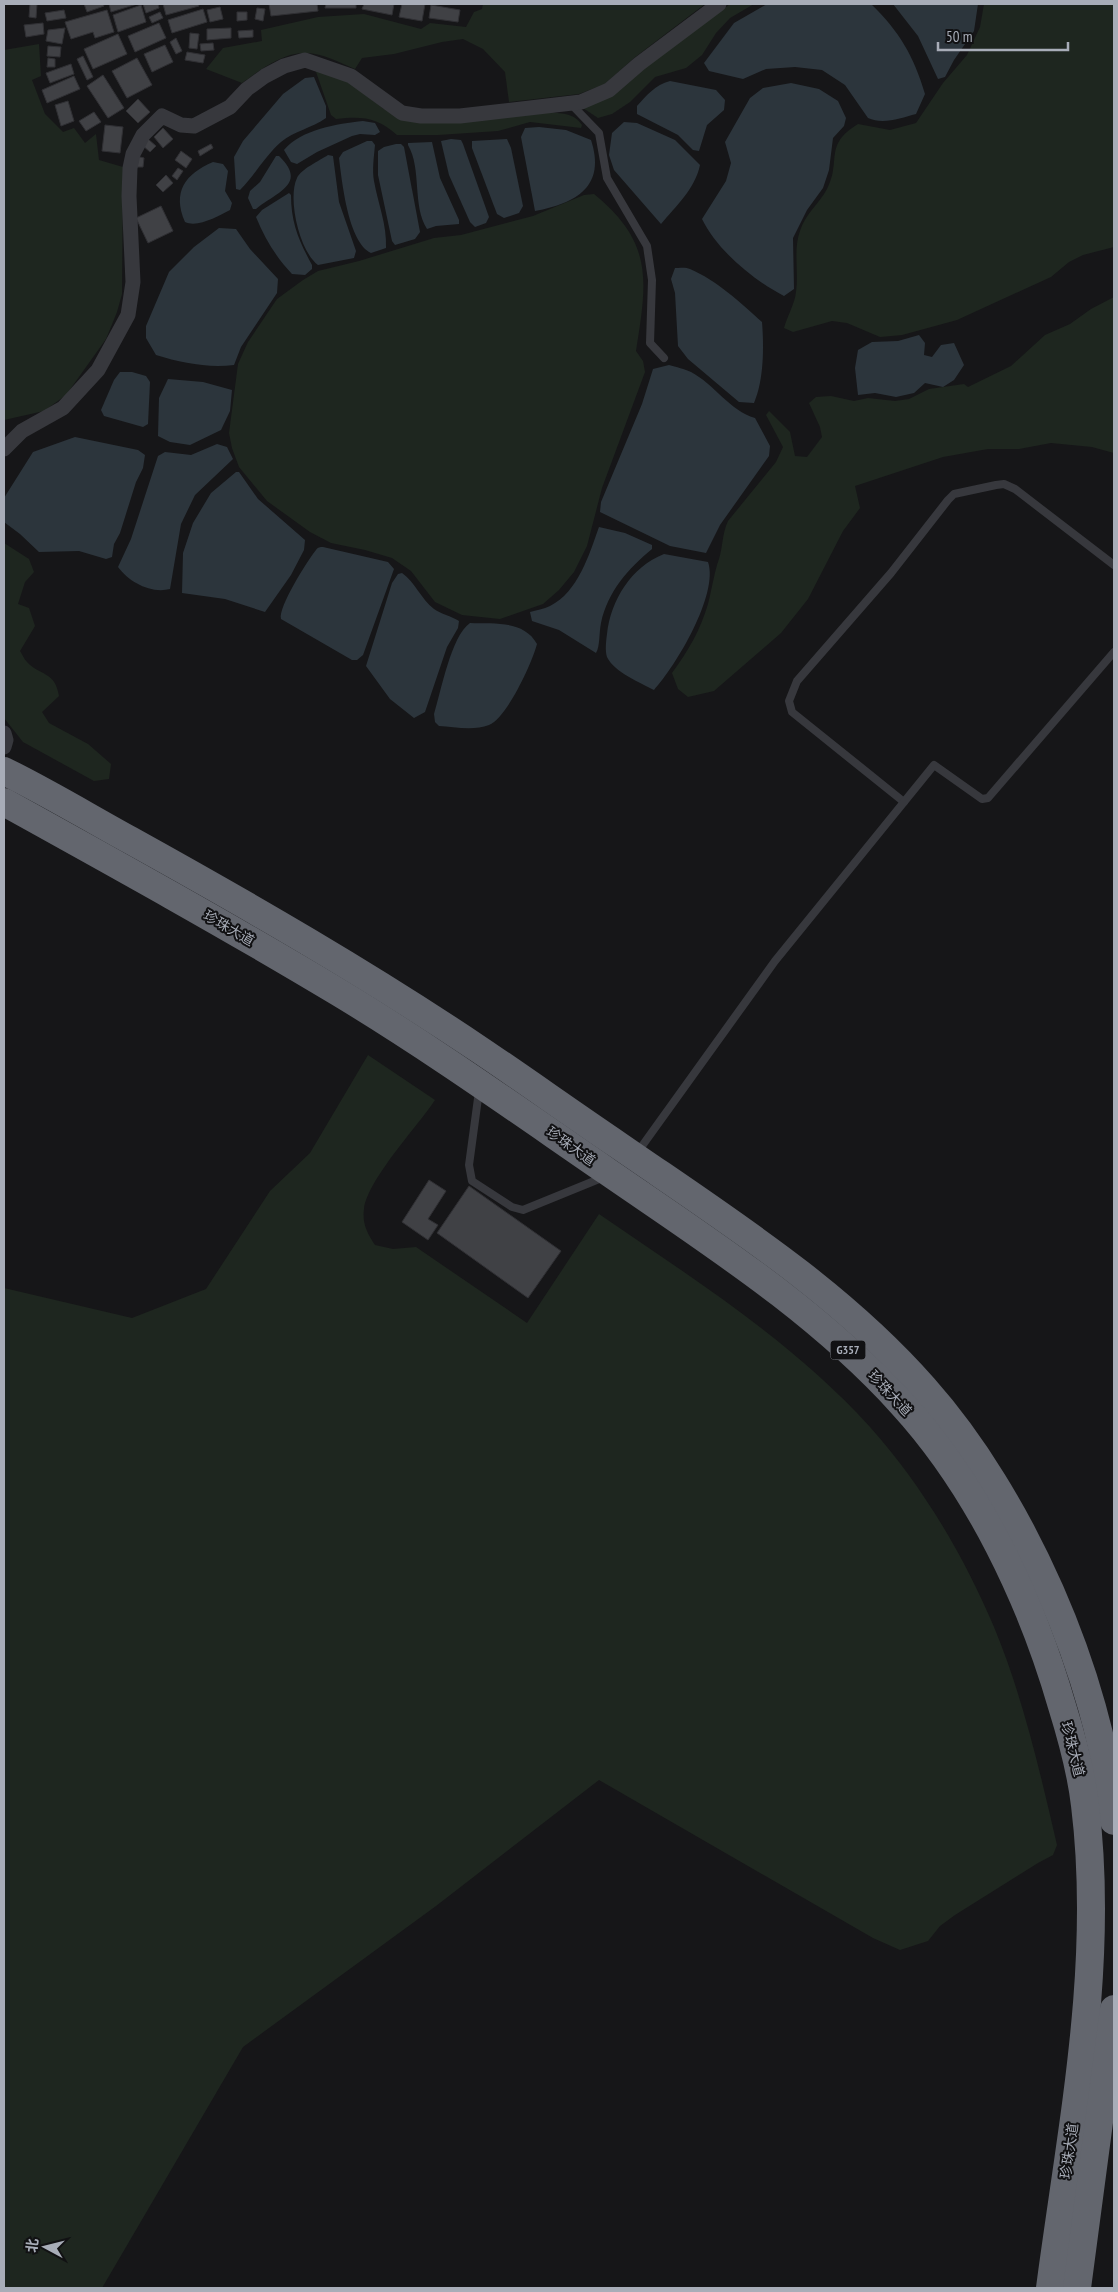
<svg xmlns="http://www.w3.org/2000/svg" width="1118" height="2292" font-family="'PT Sans Narrow','Noto Sans SC',sans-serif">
	<rect width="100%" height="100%" fill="#161618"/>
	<g fill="#1e261f">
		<path d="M483,4H705L634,58L605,84L579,94L509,102L505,72L483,49L463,39L442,42L394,54L362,58L355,69C340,63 323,53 306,53C283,52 260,70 242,83L206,69L223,48L262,41L261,30L318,17L364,14L421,29L430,23L466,27L474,12L482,9Z"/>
		<path d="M730,4H754L730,18L716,33L702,55L686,68L655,77L630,102L612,114L598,118L583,108L643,69Z"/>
		<path d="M984,4H1114V247L1083,255L1069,262L1051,277L957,320L902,335L880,337L847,323L832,321L793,332L784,328C787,317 795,303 796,292C799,272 793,250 800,231C805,214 819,204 827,189C842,161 823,145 858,124L890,130L916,123L943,83L967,55L980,27Z"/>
		<path d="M39,44L41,76L32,80L45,114L63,132L74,128L85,143L96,134L99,160L123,167L122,294L117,312L106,339L66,395L44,411L4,420V50Z"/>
		<path d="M315,69L348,81L384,109L550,112C564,114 574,113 582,125L581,128L530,122L498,131L438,135H397C377,117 362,116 336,119L331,115Z"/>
		<path d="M594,194C654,243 647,281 636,351L643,361L645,372L602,488L587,546L574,572L559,590L543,604L500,619L462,615L435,602L411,571L392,558L365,550L331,543L310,532L267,501L239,467L232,448L229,433L238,364L248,342L277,299L303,280L318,271L359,261L434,238L461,235L533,216L584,195Z"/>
		<path d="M1114,297V453L1092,447L1051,443L1019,449H988L943,457L855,486L860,508L843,531L808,599L781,633L714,691L688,697L678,689L672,673C688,651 700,631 708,604C712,589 714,573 719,559C723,546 722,534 728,521L776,462L783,447L766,415L769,411L790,432L795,456L807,457L822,437L820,427L809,403L816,397L831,396L854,401L868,398L895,401L909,399L929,389L964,384L968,387L1011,366L1045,335L1070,324L1091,309Z"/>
		<path d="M4,543L29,559L34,572L25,582L18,604L29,608L35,626L20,651C22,654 24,659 27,662C40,676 55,671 59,696L42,712L49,723L88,744L111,764L109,779L94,781L23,742L4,718Z"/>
		<path d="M368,1055L435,1100C418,1126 368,1179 364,1209C362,1223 367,1233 375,1245L393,1249L416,1247L527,1323L599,1214C694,1279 793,1342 870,1427C922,1485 964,1556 994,1627C1023,1697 1040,1772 1057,1845L1053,1855L1038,1863L955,1915L940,1926L928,1941L900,1950L873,1938L599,1780L436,1906L243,2047L102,2288H4V1288L132,1318L206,1289L270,1191L310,1153Z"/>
	</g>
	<g fill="#2c353c">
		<path d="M767,4H871C899,31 914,56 925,94L916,114C901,118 883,125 868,118L845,85L822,70L795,67L766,69L743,79L709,71L704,63L734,23Z"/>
		<path d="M893,4H978L974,31L954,60L945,77L938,79L918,36Z"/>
		<path d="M314,77L326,106V118C312,128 294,131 281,142C265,156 255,175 240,190L236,189L234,157L243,141L283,94L305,78Z"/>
		<path d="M670,81L716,90L725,100L724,110L707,125L699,151L693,150L678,135L637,114V106C647,95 655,85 670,81Z"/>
		<path d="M791,83L819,89L838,101L846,118L844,126L833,138L829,170L823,188L807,210L793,238L794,289L784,296C753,280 717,250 702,219L726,181L731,163L725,142L750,98L763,88Z"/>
		<path d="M363,121L375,123L380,132L375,135L360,134L352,136L317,152L297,164L291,162L284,150C302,129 337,124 363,121Z"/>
		<path d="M624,122L637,123L675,140L700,165C695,189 676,206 661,224L614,170L609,155L612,133Z"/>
		<path d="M539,127L566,130L591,140C606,186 577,203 535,211L521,137L525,128Z"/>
		<path d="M451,139L461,140L463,144L489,217L486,223L475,227L470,222L449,175L441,141Z"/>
		<path d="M507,139L511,148L523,206L519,213L504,218L497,214L472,148V141Z"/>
		<path d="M367,141H372L375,145C374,156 372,170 374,181C378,204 387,224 386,248L371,253C348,242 342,181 339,158L343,152Z"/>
		<path d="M432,142L440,178L459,220V224L436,226L427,229C412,205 422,169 408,145V143Z"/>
		<path d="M396,144H401L404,147L420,232L415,239L395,245L392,241L378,175V151L384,147Z"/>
		<path d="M328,155L333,156L339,202L356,251L354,258L318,265C300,252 287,199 297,178C301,169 319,161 328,155Z"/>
		<path d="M276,156H279C308,184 277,192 256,209H253L248,198L250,191L260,182Z"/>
		<path d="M213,162L223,164L228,171L225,191L232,203L230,210C218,216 198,228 185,222C172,192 185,174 213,162Z"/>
		<path d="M289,193L291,195C291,223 299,241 312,265V269L305,275L292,274C276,257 265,239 256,217L262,210Z"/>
		<path d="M219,228L236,229L250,249L278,279L277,293L241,347L234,365C207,368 182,363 156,355L146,338V326L169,272L194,247Z"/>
		<path d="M675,268C679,268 686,267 690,269C716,280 741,303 762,322C764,347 764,380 754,403L739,402L688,359L678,346L675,293L671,279Z"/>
		<path d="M919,335L925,343L924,355L932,357L941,345L954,343L964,365L954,380L943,387L925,383L914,393L896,397L875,393L858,395L855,368L858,350L872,342L898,341Z"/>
		<path d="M669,365C676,367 685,369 691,372C714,384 730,411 755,418L770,446L769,456L720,525L706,553L670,546L600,512L601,502L642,404L653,369Z"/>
		<path d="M120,372H132L146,376L150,382L148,424L143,427L104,416L101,410L114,380Z"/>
		<path d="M168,379L203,382L232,390L230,411L221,430L190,445L170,442L158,436L159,398Z"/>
		<path d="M75,437L138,450L145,455L143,468L136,482L120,533L114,544L112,557L106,559L79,551L39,552L20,534L4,522V498L33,452Z"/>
		<path d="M217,444L227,447L233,459L195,495L181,524L170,589C151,594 129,582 118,567L131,539L158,456L165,452L191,455Z"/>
		<path d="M236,472H239L258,499L305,540L304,550L291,575L265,612L225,599L182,593L183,553L193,523L211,493Z"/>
		<path d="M599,527L625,533L652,545V549C628,569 608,591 601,623C599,632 600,647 596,653L559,630L532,621L530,612C536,610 544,609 550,606C578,592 589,555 599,527Z"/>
		<path d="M323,547L388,562L394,569L363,655L357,660H352L281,619C278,607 308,560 316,550C318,547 320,547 323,547Z"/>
		<path d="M664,554L708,562C719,594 676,666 654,690C641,683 614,672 607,657C605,651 606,641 607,634C611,600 631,567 664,554Z"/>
		<path d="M402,573C415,582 421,599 434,609C441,614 451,616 459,621L458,628L447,647L425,712L414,718L390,699L366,666L392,583L398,574Z"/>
		<path d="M470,623C494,624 524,620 537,644C532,663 507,718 489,725C474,731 454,727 439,726L435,722L434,714C441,692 451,636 470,623Z"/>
	</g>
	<g fill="#404145" stroke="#303034">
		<path d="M30,4H37L36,18L29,17Z"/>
		<path d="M84,4H103L104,6L87,12Z"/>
		<path d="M109,4H137L111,12Z"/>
		<path d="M143,4H158L159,8L146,13Z"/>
		<path d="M163,4H198L199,6L166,15Z"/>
		<path d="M269,4H317L318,11L271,16Z"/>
		<path d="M326,4H356V8H325Z"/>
		<path d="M364,4H394L392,15L362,9Z"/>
		<path d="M402,4H425L422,21L399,17Z"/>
		<path d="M141,5L146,22L118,32L113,15Z"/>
		<path d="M431,5L460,10L458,22L429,18Z"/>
		<path d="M220,7L223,19L210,22L207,10Z"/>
		<path d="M257,8L265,9L263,21L255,19Z"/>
		<path d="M203,9L207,22L172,33L168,20Z"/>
		<path d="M64,10L66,18L47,21L45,13Z"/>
		<path d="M107,10L114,32L95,38L93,32L71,39L65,22Z"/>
		<path d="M160,12L163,18L152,23L149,17Z"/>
		<path d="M237,12H247V20L237,21Z"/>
		<path d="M43,23L44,34L26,37L24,25Z"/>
		<path d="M159,23L166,38L135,52L128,36Z"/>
		<path d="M65,28L62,44L46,41L48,30Z"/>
		<path d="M231,28V38L207,40V29Z"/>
		<path d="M253,30V37L239,38L238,31Z"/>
		<path d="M190,33L199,34L197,49L189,48Z"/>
		<path d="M118,34L127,54L93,69L84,49Z"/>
		<path d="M176,38L182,51L176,54L170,42Z"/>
		<path d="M213,43L214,50L201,51L200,44Z"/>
		<path d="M165,45L173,62L152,72L144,54Z"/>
		<path d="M48,46L61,47L60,57L47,56Z"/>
		<path d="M187,52L205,55L203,63L185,60Z"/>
		<path d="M83,56L93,77L87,80L77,59Z"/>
		<path d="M48,58L55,59V67H47Z"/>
		<path d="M137,58L152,85L127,98L112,71Z"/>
		<path d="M71,64L74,74L50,83L46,73Z"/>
		<path d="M103,75L124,108L108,118L87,86Z"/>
		<path d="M74,76L80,89L47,103L42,90Z"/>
		<path d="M138,99L150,112L138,123L126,111Z"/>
		<path d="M68,101L74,121L61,126L55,105Z"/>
		<path d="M94,112L101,122L86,131L79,121Z"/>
		<path d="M105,125L123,127L120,153L102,151Z"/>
		<path d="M163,128L173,139L163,148L154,137Z"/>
		<path d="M148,139L156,146L150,152L142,145Z"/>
		<path d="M211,144L213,148L200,156L198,151Z"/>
		<path d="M181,151L192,159L186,168L175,160Z"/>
		<path d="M136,156L144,158L143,167H135Z"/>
		<path d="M178,168L183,171L177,180L172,176Z"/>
		<path d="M166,175L173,183L163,192L156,185Z"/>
		<path d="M161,206L173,231L148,243L136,218Z"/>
		<path d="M429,1180L446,1191L428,1219L438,1225L428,1240L402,1222Z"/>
		<path d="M469,1186L561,1251L528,1298L437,1233Z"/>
	</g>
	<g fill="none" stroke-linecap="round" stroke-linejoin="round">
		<g stroke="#37383d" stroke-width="8">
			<path d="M570,103L599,133L607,178L647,246L652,280L650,343L664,358"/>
			<path d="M904,802L792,712L789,701L797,681L891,573L948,500L954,494L996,485L1004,484L1015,489L1114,565"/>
			<path d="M479,1091L469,1165L472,1181L512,1207L523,1210L604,1177"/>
			<path d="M637,1153L775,961L934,765L982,799L988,798L1114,652"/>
		</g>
		<g stroke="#37383d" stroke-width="15">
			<path d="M4,449L22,431L63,408L98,370L128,315L133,282L129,196L130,168L133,154L143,135L162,116L181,125L194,126L230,107L247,89L265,76L284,66L305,60L351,76L402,113L421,116H460L581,102L609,90L639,64L719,4"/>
			<path d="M4,733L6,740L4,747"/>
		</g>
		<g stroke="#63666e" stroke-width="28">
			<path d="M4,771C47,792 88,817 130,840C249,906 367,974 480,1050C526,1081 572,1114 618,1145C725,1219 838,1290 924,1388C1021,1497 1100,1676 1114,1821"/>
			<path d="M4,802C116,864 228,926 338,992C431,1048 519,1111 608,1172C711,1243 818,1311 902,1404C978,1487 1031,1599 1062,1706C1072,1738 1081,1771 1085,1805C1105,1966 1071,2128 1050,2288"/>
			<path d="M1077,2288L1114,2009"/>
		</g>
	</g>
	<g text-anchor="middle" stroke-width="4" stroke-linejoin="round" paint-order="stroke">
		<rect fill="#111113" stroke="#7b7e86" stroke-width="1" x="830.5" y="1340.5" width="35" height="19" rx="4"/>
		<g font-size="12" font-weight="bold" fill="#a8adb8">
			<text x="848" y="1354">G357</text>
		</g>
		<g font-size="14" fill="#a8adb8" stroke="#111113">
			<text transform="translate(229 928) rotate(30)" y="5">珍珠大道</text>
			<text transform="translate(571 1146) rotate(35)" y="5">珍珠大道</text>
			<text transform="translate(890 1393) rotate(47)" y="5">珍珠大道</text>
			<text transform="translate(1073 1749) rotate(76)" y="5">珍珠大道</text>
			<text transform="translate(1069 2151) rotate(-82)" y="5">珍珠大道</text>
		</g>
	</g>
	<rect width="1118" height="2292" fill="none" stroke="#a8adb8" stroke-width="10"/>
	<g transform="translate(45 2247) rotate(277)" stroke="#111113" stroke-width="4" paint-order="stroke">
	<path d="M0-4L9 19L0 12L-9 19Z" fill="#a8adb8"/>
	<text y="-8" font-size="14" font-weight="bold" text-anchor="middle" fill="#a8adb8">北</text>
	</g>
	<path d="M938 42v8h130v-8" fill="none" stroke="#a8adb8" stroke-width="2.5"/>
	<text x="946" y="42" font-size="15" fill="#a8adb8" stroke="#111113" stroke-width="4" paint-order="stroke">50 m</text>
</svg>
